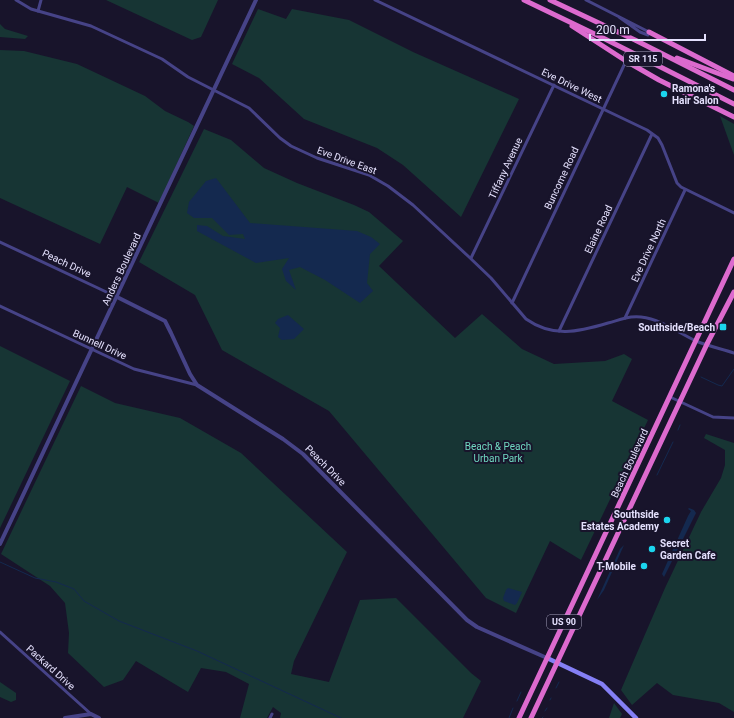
<svg xmlns="http://www.w3.org/2000/svg" width="734" height="718" font-family="Roboto,sans-serif">
	<rect width="100%" height="100%" fill="#18142b"/>
	<g fill="#173534">
		<path d="M106,0H218L201,37L192,40Z"/>
		<path d="M258,9L286,19L292,9L349,20L413,52L519,99L461,217L403,165L377,148L304,119L259,78L232,64Z"/>
		<path d="M0,24L5,29L28,36L25,39L0,37Z"/>
		<path d="M0,50L24,51L77,64L145,96L165,111L188,122L194,126L159,203L127,187L100,244L0,198Z"/>
		<path d="M720,116L734,124V155Z"/>
		<path d="M204,129L231,140L264,168L297,183L354,205L369,212L403,241L379,266L455,338L482,314L522,349L554,364L605,361L624,354L632,359L612,401L648,420L581,560L550,541L516,613L486,598L329,411L222,350L195,295L139,262Z"/>
		<path d="M0,346L70,381L0,528Z"/>
		<path d="M81,386L115,403L180,418L241,453L347,552L294,661L291,674L329,682L360,600L396,598L471,673L481,681L463,718H280L281,713L273,707L267,718H240L249,684L226,672L201,668L188,692L136,661L123,680L104,687L68,653L69,633L65,603L50,586L1,554Z"/>
		<path d="M706,434L734,443V712L719,703L673,695L657,683L632,705L621,690L665,588L701,512L721,478L725,465V450L704,438Z"/>
		<path d="M0,682L16,693V700L11,702L0,697Z"/>
		<path d="M614,703L622,714L620,718H609Z"/>
	</g>
	<g fill="#14294f">
		<path d="M216,178L250,223L357,231L371,237L380,244L370,254L367,283L373,291L360,303L325,280L300,267L289,270L296,290L286,281L282,269L289,258L256,263L197,231V225L207,226L223,236L245,239L243,234L229,235L212,218H194L187,213L189,202L206,181Z"/>
		<path d="M288,315L304,329L294,339L282,340L278,337L280,328L275,323L278,319Z"/>
		<path d="M689,508L694,510L696,513L664,577L662,574L688,516L691,511L688,509Z"/>
		<path d="M624,545L604,590L597,600L620,549Z"/>
		<path d="M508,588L522,592L517,603L515,605L504,601L503,598L506,590Z"/>
	</g>
	<g fill="none" stroke-linecap="round" stroke-linejoin="round">
		<g stroke="#14294f" stroke-width="1">
			<path d="M701,377L718,385L722,386L734,369"/>
			<path d="M678,430L680,425"/>
			<path d="M657,475L673,442"/>
			<path d="M0,562L35,578L56,582L74,589L84,601L119,621L197,651L341,718"/>
			<path d="M556,688L559,682"/>
			<path d="M550,700L551,698"/>
			<path d="M517,701L521,692"/>
			<path d="M545,711L547,708"/>
			<path d="M509,718L513,708"/>
			<path d="M542,718L543,717"/>
		</g>
		<g stroke="#464387" stroke-width="3">
			<path d="M16,0L31,9L91,26L162,59L188,77L249,108L280,138L291,146L317,158L369,175L388,186L413,205L468,256L491,278L526,319C553,338 578,332 608,323C616,321 623,318 631,317C655,314 676,332 696,341C708,346 722,349 734,353"/>
			<path d="M375,0L647,130L658,138L662,145L677,183L681,187L734,213"/>
			<path d="M586,0L649,32L648,35L640,32L619,17"/>
			<path d="M38,11L41,0"/>
			<path d="M0,242L117,297"/>
			<path d="M471,258L554,85"/>
			<path d="M512,303L626,61"/>
			<path d="M0,306L134,369L197,385"/>
			<path d="M625,318L685,190"/>
			<path d="M559,331L652,134"/>
			<path d="M670,397L713,417L734,418"/>
			<path d="M609,526L619,531"/>
			<path d="M0,632L91,714"/>
			<path d="M270,718L272,714"/>
		</g>
		<g stroke="#464387" stroke-width="4">
			<path d="M117,297L165,321L171,333L190,374L197,385L283,439L303,454L467,620L477,627L547,658"/>
			<path d="M0,544L256,0"/>
			<path d="M65,718L91,714L99,718"/>
		</g>
		<path stroke="#847ff5" stroke-width="4.5" d="M547,658L602,684L636,718"/>
		<g stroke="#dc6ace" stroke-width="5">
			<path d="M524,0L605,39L734,104"/>
			<path d="M550,0L635,40L734,90"/>
			<path d="M572,26L626,61L659,80L734,117"/>
			<path d="M649,32L734,76"/>
			<path d="M677,58L733,79"/>
			<path d="M519,718L734,259"/>
			<path d="M531,718L707,344L734,292"/>
		</g>
	</g>
	<g fill="#1bd5ee" stroke="#18142b" stroke-width="1.5">
		<circle cx="664" cy="94" r="4"/>
		<rect x="719" y="323" width="8" height="8" rx="2"/>
		<circle cx="667" cy="520" r="4"/>
		<circle cx="652" cy="549" r="4"/>
		<circle cx="644" cy="566" r="4"/>
	</g>
	<g text-anchor="middle" stroke-width="4" stroke-linejoin="round" paint-order="stroke">
		<g fill="#18142b" stroke="#a7a3be" stroke-width="1">
			<rect x="624" y="52" width="38" height="14" rx="3"/>
			<rect x="547" y="615" width="34" height="14" rx="3"/>
		</g>
		<g font-size="9" font-weight="bold" fill="#e4e0fd">
			<text x="643" y="62">SR 115</text>
			<text x="564" y="625">US 90</text>
		</g>
		<g font-size="10" fill="#e4e0fd" stroke="#18142b">
			<text transform="translate(572 85) rotate(26)" y="4">Eve Drive West</text>
			<text transform="translate(347 160) rotate(20)" y="4">Eve Drive East</text>
			<text transform="translate(505 168) rotate(-65)" y="4">Tiffany Avenue</text>
			<text transform="translate(561 178) rotate(-65)" y="4">Buncome Road</text>
			<text transform="translate(598 229) rotate(-65)" y="4">Elaine Road</text>
			<text transform="translate(648 250) rotate(-65)" y="4">Eve Drive North</text>
			<text transform="translate(67 263) rotate(25)" y="4">Peach Drive</text>
			<text transform="translate(121 269) rotate(-65)" y="4">Anders Boulevard</text>
			<text transform="translate(100 344) rotate(25)" y="4">Bunnell Drive</text>
			<text transform="translate(629 463) rotate(-65)" y="4">Beach Boulevard</text>
			<text transform="translate(326 465) rotate(45)" y="4">Peach Drive</text>
			<text transform="translate(51 667) rotate(42)" y="4">Packard Drive</text>
		</g>
		<g font-size="10" font-weight="bold" fill="#e4e0fd" stroke="#18142b" text-anchor="end">
			<text x="672" y="92" text-anchor="start">Ramona's<tspan x="672" dy="12">Hair Salon</tspan></text>
			<text x="715" y="331">Southside/Beach</text>
			<text x="659" y="518">Southside<tspan x="659" dy="12">Estates Academy</tspan></text>
			<text x="660" y="547" text-anchor="start">Secret<tspan x="660" dy="12">Garden Cafe</tspan></text>
			<text x="636" y="570">T-Mobile</text>
		</g>
		<g font-size="10" fill="#70d9c1" stroke="#18142b">
			<text x="498" y="450">Beach &amp; Peach<tspan x="498" dy="12">Urban Park</tspan></text>
		</g>
	</g>
	<path d="M590 34v6h115v-6" fill="none" stroke="#e4e0fd" stroke-width="2"/>
	<text x="596" y="34" font-size="12" fill="#e4e0fd" stroke="#18142b" stroke-width="3" paint-order="stroke">200 m</text>
</svg>
